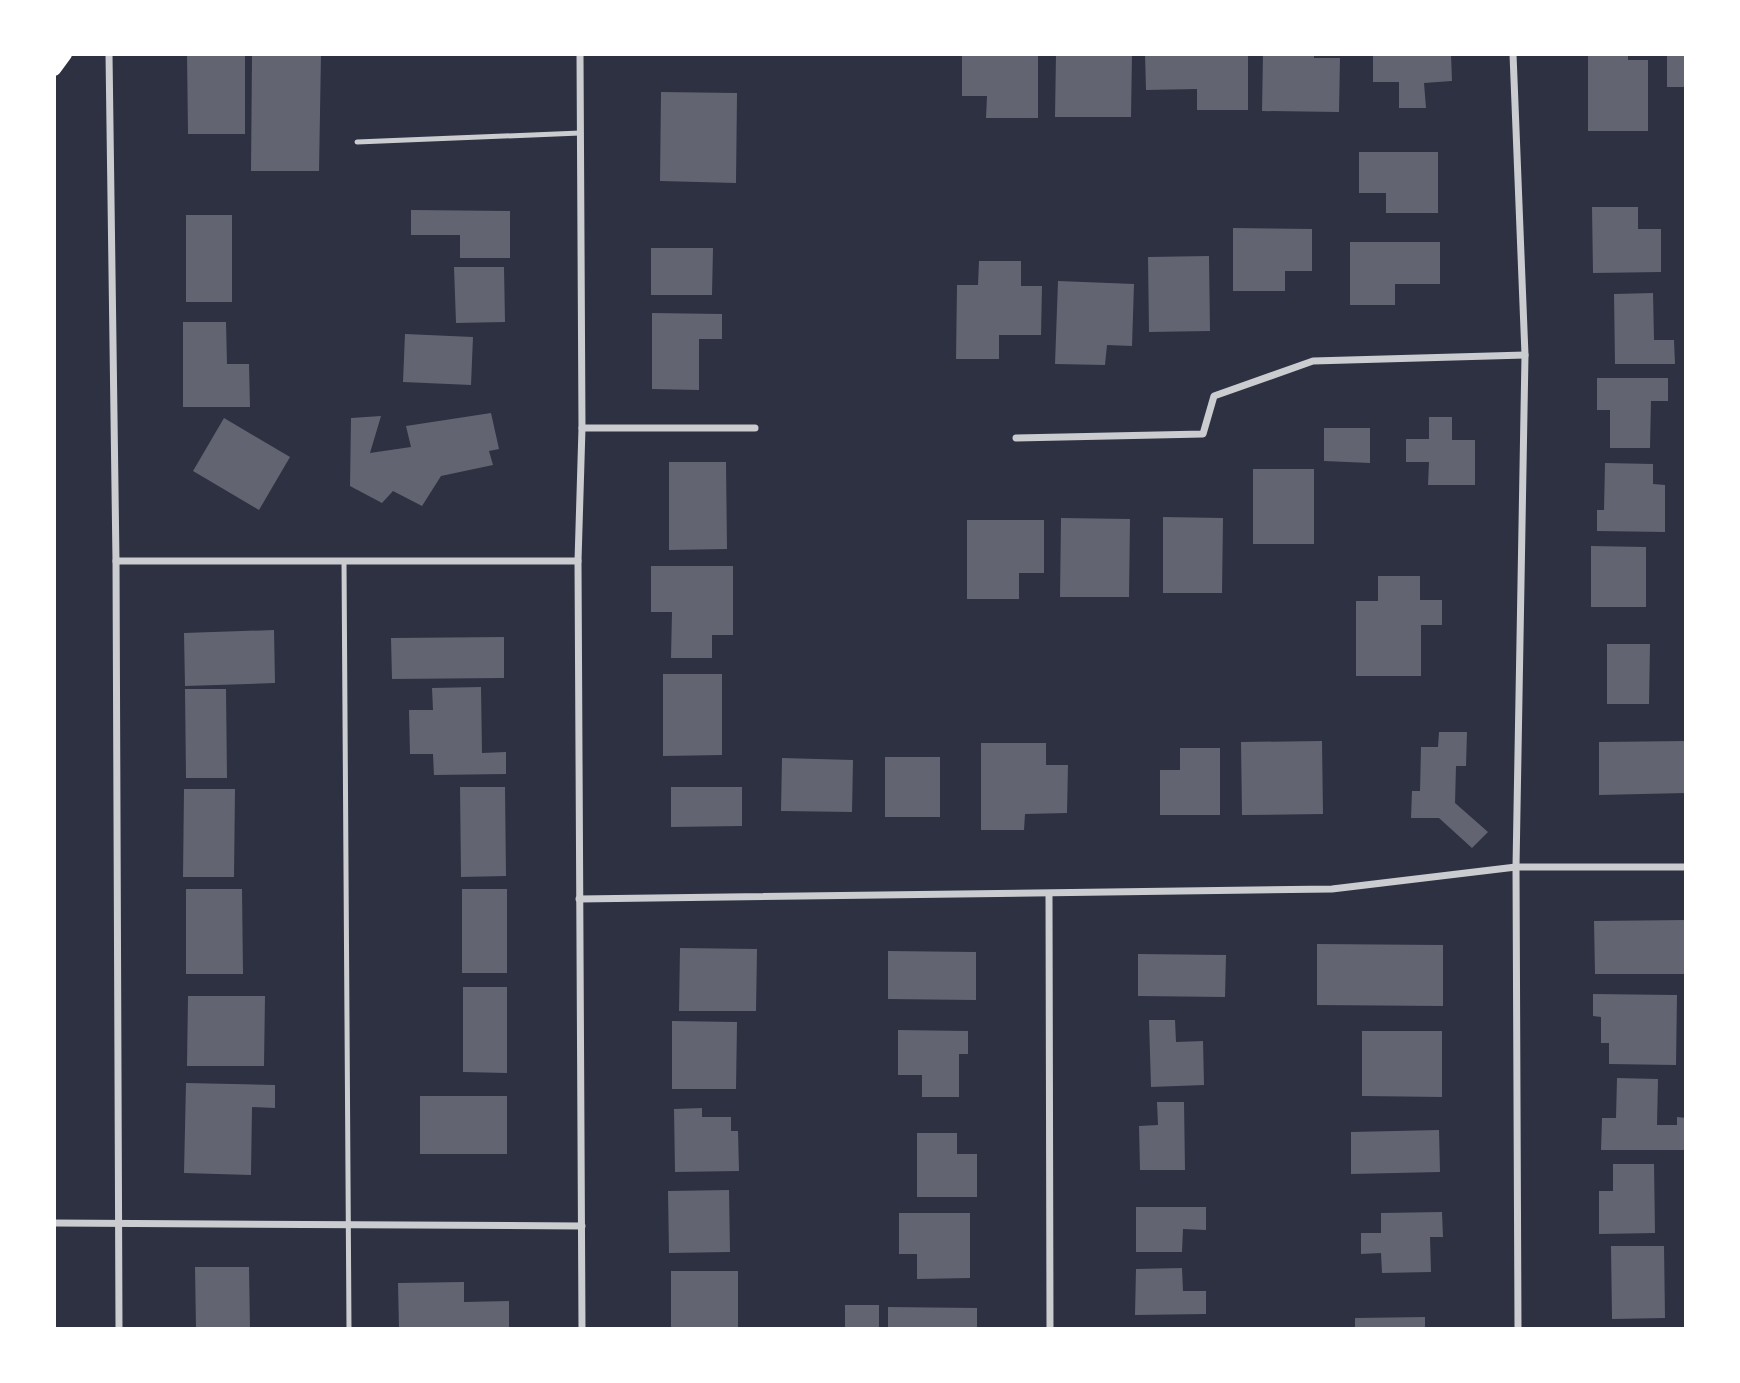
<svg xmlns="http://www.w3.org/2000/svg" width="1740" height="1383" font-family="'Varela Round',sans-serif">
	<rect width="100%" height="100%" fill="#2d3142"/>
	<g fill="#626471">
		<path d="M187,54H245V134H188Z"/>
		<path d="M252,54H321L319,171H251Z"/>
		<path d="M962,54H1038V118H986L987,96H962Z"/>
		<path d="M1056,54H1132L1131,117H1055Z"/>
		<path d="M1145,54H1248V110H1197V89L1146,90Z"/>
		<path d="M1263,54H1314V58H1340L1339,112L1262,111Z"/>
		<path d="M1373,54H1451L1452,81L1424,83L1426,108H1399V82H1373Z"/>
		<path d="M1588,54H1628V60H1648V131H1588Z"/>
		<rect x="1667" y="54" width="19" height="33"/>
		<path d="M661,92L737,93L736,183L660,181Z"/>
		<path d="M1359,152H1438V213H1386V193H1359Z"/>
		<path d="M1592,207H1638V229H1661V272L1593,273Z"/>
		<path d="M411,210L510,211V258H460V235H411Z"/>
		<rect x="186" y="215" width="46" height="87"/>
		<path d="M1233,228L1312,229V271H1285V291H1233Z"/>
		<path d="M1350,242H1440V284H1395V305H1350Z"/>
		<path d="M651,248H713L712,295H651Z"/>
		<path d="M1209,256L1210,331L1149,332L1148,257Z"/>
		<path d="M979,261H1021V286H1042L1041,335H999V359H956L957,285H978Z"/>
		<path d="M454,267H504L505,322L456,323Z"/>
		<path d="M1058,281L1134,284L1132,346L1107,345L1105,365L1055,364Z"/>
		<path d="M1653,293L1654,340H1674L1675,364H1615L1614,294Z"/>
		<path d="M652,313L722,314V339H699V390L652,389Z"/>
		<path d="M183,322H226L227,364H249L250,407H183Z"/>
		<path d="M405,334L473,337L471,385L403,382Z"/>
		<path d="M1597,378H1668V401H1651L1650,448H1610V410H1597Z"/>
		<path d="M491,413L499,449L489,451L493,465L441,476L422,506L393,491L382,503L350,486L351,418L381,416L370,453L411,447L406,426Z"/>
		<path d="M1429,417H1452V440H1475V485H1428L1429,462H1406V439H1429Z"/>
		<path d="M224,418L290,457L259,510L193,471Z"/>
		<path d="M1324,428H1370V463L1324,461Z"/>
		<path d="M669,462H726L727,549L669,550Z"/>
		<path d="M1605,463L1653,464V484L1665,485V532L1597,531V510H1604Z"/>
		<rect x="1253" y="469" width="61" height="75"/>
		<path d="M1163,517L1223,518L1222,593H1163Z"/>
		<path d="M1061,518L1130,519L1129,597H1060Z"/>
		<path d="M967,520H1044V573H1019V599H967Z"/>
		<path d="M1591,546L1646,547V607H1591Z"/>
		<path d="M651,566H733V635H712V658H671L672,612H651Z"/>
		<path d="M1378,576H1420V600H1442V625H1421V676H1356V601H1378Z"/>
		<path d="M274,630L275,683L185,686L184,633Z"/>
		<path d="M504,637V678L392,679L391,638Z"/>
		<path d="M1607,644H1650L1649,704H1607Z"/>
		<path d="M663,674H722V755L663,756Z"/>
		<path d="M481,687L482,753L506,752V774L434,775L433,754H410L409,710H433L432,688Z"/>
		<path d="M185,689H226L227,778H186Z"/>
		<path d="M1439,732H1467L1466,766H1456L1455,803L1488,832L1472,848L1439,818H1411L1412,791H1420L1421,747H1438Z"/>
		<path d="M1322,741L1323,814L1242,815L1241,742Z"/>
		<path d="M1686,741V793L1599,795V742Z"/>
		<path d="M981,743H1046V765H1068L1067,813L1025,814L1024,830H981Z"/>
		<path d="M1180,748H1220V815H1160V770H1180Z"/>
		<rect x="885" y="757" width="55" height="60"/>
		<path d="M782,758L853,760L852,812L781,811Z"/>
		<path d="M460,787H505L506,876L461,877Z"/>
		<path d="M671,787H742V826L671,827Z"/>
		<path d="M184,789H235L234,877H183Z"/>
		<path d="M186,889H242L243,974H186Z"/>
		<rect x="462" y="889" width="45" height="84"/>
		<path d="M1686,920V974H1595L1594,921Z"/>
		<path d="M1317,944L1443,945V1006L1317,1005Z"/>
		<path d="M680,948L757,949L756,1011H679Z"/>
		<path d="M888,951L976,952V1000L888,999Z"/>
		<path d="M1138,954L1226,955L1225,997L1138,996Z"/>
		<path d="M463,987H507V1073L463,1072Z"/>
		<path d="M1593,994L1677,995L1676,1065L1609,1064V1043H1601V1017L1593,1016Z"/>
		<path d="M188,996H265L264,1066H187Z"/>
		<path d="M1149,1020H1175L1176,1042L1203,1041L1204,1085L1151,1087Z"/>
		<path d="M672,1021L737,1022L736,1089H672Z"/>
		<path d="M898,1030L968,1031V1054H959V1097H922V1075H898Z"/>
		<path d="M1362,1031H1442V1097L1362,1096Z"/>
		<path d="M1617,1078L1658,1079L1657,1125H1677V1117L1686,1118V1150H1601L1602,1118H1616Z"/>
		<path d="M186,1083L275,1085V1108L252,1107L251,1175L184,1173Z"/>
		<rect x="420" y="1096" width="87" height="58"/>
		<path d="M1157,1102H1184L1185,1170H1140L1139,1126L1158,1125Z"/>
		<path d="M702,1108V1117H731V1131H738L739,1171L675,1172L674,1109Z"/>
		<path d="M1439,1130L1440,1172L1351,1174V1132Z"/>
		<path d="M917,1133H957V1154H977V1197H917Z"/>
		<path d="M1613,1164H1654L1655,1233L1599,1234V1191H1613Z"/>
		<path d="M729,1190L730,1252L669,1253L668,1191Z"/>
		<path d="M1136,1207H1206V1230L1183,1229L1182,1252H1136Z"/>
		<path d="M1442,1212L1443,1237H1430L1431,1272L1382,1273L1381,1253L1361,1254V1233H1381V1213Z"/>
		<path d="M899,1213H970V1278L917,1279V1254H899Z"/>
		<path d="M1611,1246H1664L1665,1318L1612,1319Z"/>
		<path d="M195,1267H249L250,1329H196Z"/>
		<path d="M1182,1268L1183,1291H1206V1314L1135,1315L1136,1269Z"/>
		<rect x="671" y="1271" width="67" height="58"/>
		<path d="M464,1282V1302L509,1301V1329H399L398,1283Z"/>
		<rect x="845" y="1305" width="34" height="24"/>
		<path d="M888,1307L977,1308V1329H888Z"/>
		<path d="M1425,1317V1329H1355V1318Z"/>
	</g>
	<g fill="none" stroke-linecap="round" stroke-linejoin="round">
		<g stroke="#caccd0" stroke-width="5">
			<path d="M357,142L580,133"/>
			<path d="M344,561L349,1329"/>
		</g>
		<g stroke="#caccd0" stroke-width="7">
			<path d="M109,54L116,561L119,1329"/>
			<path d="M580,54L582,428L578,561L582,1329"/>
			<path d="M1513,54L1525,355L1516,867L1518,1329"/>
			<path d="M582,428H755"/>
			<path d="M1016,438L1203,434L1214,396L1313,361L1525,355"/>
			<path d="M116,561H578"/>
			<path d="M1049,894L1050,1329"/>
			<path d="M579,899L1332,889L1516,867H1686"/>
			<path d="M54,1223L582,1226"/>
		</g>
		<path stroke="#fff" stroke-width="14" d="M54,69L65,54"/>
	</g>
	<rect width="1740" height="1383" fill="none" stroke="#ffffff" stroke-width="112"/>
</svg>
